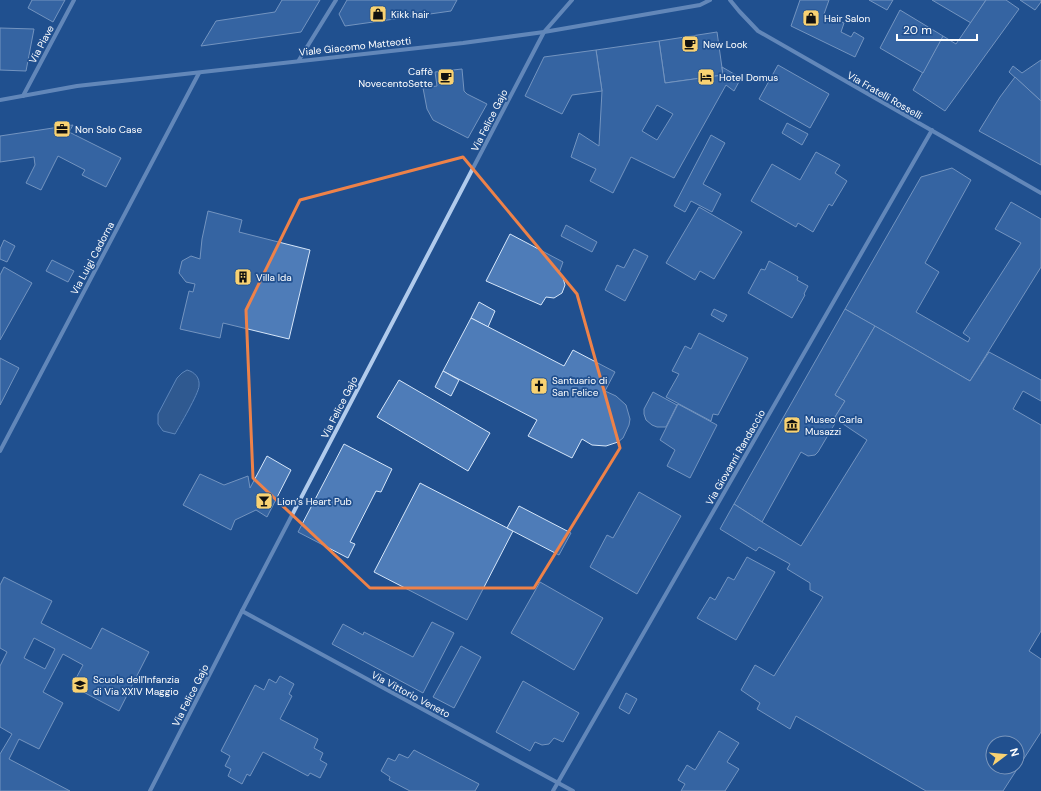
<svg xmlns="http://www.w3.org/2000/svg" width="1041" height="791" font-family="'DM Sans',sans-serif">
	<rect width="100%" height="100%" fill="#21508f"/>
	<path fill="#426491" stroke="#a4c6ed" d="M187,370C195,372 200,378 199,386C199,393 179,427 175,434L163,431L158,424V414L177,378L182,373Z"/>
	<g fill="#4e7cb8" stroke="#d6e6f9" fill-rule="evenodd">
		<path d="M32,0H65L53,22L28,8Z"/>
		<path d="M282,0H320L301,32L201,46L216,21L275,12Z"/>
		<path d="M347,0H457L451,11L345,26L339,14Z"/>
		<path d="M800,0H829L824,14L844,23L841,32L851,37L854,32L864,38L855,57L791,26Z"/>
		<path d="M869,0H893L887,10Z"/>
		<path d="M932,0H986L971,23Z"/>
		<path d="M986,0H1006L1019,9L945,111L913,90L943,36L956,44Z"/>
		<path d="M1020,0H1041V2L1035,10Z"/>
		<path d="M900,10L943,36L923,73L880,48Z"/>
		<path d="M0,28L34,29L26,71L0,70Z"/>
		<path d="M717,32L723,75L665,83L659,41Z"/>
		<path d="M659,41L665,83L723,75L722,67L741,78L734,91L726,85L674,178L631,157L613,193L590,181L596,169L571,157L579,133L599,146L602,91L596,50ZM657,105L673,114L657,140L642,131Z"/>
		<path d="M596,50L602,91L572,95L562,114L525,96L544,57Z"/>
		<path d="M1041,60V101L1009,72L1013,66L1022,73Z"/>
		<path d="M778,65L829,94L810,128L759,99Z"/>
		<path d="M462,69L464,91L467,94L487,104L468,138L433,120L427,109L423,88L437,86L435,72Z"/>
		<path d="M1015,77L1041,101V165L979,131L1000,97Z"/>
		<path d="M787,123L808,134L802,145L782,133Z"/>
		<path d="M73,125L69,132L121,158L106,187L82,175L85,170L58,156L41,190L26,183L35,165L34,157L0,162V136Z"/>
		<path d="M711,135L725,143L703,184L721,194L712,212L691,201L685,212L674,206Z"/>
		<path d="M816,152L840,165L835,173L847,181L832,206L829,204L813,232L798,223L796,227L751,201L772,164L800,180Z"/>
		<path d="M952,168L971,180L925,263L939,272L916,312L968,342L970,338L963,333L1021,243L995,229L1011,202L1041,219V267L970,381L845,309L921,177Z"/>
		<path d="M699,207L742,232L714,279L700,271L695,280L666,263Z"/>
		<path d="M208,211L242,220L239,232L310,250L289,339L223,323L220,338L180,329L189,291L193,292L195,284L186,282L179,273L182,261L191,256L200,259L202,239Z"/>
		<path d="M566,225L597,242L592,252L561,236Z"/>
		<path d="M510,234L563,262L559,273L563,278L565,285L562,293L554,298L546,297L541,305L486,281Z"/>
		<path d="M4,240L15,246L7,262L0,259V249Z"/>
		<path d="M634,249L648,256L625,301L605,290L617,265L624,268Z"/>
		<path d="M52,260L74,271L68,282L46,271Z"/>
		<path d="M769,261L798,277L797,280L808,286L804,294L805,295L792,318L748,293L761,269L765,270Z"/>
		<path d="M4,267L32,283L0,340V275Z"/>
		<path d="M479,302L495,311L488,327L471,318Z"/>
		<path d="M714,309L727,315L723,322L711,315Z"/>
		<path d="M845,309L875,326L835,395L845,401L835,417L837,419V420L818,452L815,455L808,456L801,452L762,522L734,504Z"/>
		<path d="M471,318L564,366L573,350L615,372L605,391L616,396L626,405L630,419L629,425L623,438L618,442L606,446L592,445L582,439L572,458L528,436L537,420L443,371Z"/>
		<path d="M875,326L970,381L989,352L1041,380V401L1023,391L1013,409L1041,425V631L1029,651L1041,659V732L1003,791H926L796,716L790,729L757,709L760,703L741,690L755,665L774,676L823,597L810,590V583L787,569L790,564L759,547L756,551L720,529L734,504L762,522L801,546L867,440L837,420V419L835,417L845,401L835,395ZM993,743H1017V767H993Z"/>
		<path d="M699,333L748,358L718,415L713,414L711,421L666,397L679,374L672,371L685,346L691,349Z"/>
		<path d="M0,358L19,368L0,405Z"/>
		<path d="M443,371L459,380L451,396L435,387Z"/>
		<path d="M399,380L490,433L468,471L377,417Z"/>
		<path d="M653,392L677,405L666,427H657L652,425L646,420L644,414V409Z"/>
		<path d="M678,404L717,425L690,478L667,466L675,450L660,440Z"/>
		<path d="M344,444L392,469L381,492L376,491L350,542L355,544L348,558L298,532Z"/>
		<path d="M267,456L291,470L267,517L256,510L235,520L231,530L183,505L200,474L224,485L248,476L250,488Z"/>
		<path d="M420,483L513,531L467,620L374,572Z"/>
		<path d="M639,492L681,516L637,594L590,567L607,535L613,538Z"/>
		<path d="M519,506L571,533L559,555L507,528Z"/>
		<path d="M747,557L775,572L736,640L697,618L710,597L715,600L728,577L734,580Z"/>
		<path d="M4,577L52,601L41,623L91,649L102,628L149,652L119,711L72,686L83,665L63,654L43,692L63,703L39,749L19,739L9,759L70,791H0V754L12,734L0,727V666L7,652L0,648V585ZM34,638L55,649L45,669L24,658Z"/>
		<path d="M540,582L603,618L574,670L511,633Z"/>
		<path d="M432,622L454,633L423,693L332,644L343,624L363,635L364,632L413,657Z"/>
		<path d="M461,646L481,657L454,708L433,697Z"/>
		<path d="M280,676L294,684L289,694L292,696L280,719L318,739L314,748L323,753L320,760L327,764L320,778L310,773L308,776L263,752L250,776L247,774L242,784L228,776L231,769L225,766L230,756L221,751L255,685L264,690L269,679L276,683Z"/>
		<path d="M523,681L579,713L563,742L554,738L549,744L542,745L535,742L530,751L496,732Z"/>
		<path d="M626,693L637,699L629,714L619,708Z"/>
		<path d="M719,731L739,743L727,762L739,769L725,791H681L685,784L678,780L687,765L695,770Z"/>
		<path d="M414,750L479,784L475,791H410L389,780L390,777L381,771L388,758L395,761L399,754L408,758Z"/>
	</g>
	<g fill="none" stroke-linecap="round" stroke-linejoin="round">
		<g stroke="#b1cbec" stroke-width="4">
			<path d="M730,0L739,11L758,31L1041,193"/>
			<path d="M299,60L336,0"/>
			<path d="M23,96L74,0"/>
			<path d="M0,100L77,86L463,43L544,32L700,5L710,0"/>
			<path d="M0,451L199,73"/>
			<path d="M242,611L573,791"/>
			<path d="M150,791L242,611L544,32L572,0"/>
			<path d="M553,791L932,130"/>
		</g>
	</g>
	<path d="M0 0H1041V791H0ZM463,157L577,294L620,448L534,588H370L253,478L246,310L300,200Z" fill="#21508f" fill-opacity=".55" fill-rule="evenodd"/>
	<path fill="none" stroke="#ee8249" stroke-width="3" stroke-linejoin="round" d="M463,157L577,294L620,448L534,588H370L253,478L246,310L300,200Z"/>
	<defs>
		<g id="shop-square" transform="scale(0.9)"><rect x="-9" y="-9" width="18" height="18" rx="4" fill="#f9d272" stroke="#21508f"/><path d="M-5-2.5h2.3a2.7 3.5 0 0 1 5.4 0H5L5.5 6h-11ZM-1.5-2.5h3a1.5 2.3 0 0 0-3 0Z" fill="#111"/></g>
		<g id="cafe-square" transform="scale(0.9)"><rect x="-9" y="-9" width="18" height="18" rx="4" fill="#f9d272" stroke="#21508f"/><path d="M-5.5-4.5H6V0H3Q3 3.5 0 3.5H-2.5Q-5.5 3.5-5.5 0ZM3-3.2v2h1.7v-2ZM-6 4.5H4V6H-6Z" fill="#111"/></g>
		<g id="hotel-square" transform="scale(0.9)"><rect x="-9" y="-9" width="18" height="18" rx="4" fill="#f9d272" stroke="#21508f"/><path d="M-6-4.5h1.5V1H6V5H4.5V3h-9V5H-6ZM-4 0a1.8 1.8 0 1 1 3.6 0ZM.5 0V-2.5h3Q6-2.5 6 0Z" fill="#111"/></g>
		<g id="office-square" transform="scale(0.9)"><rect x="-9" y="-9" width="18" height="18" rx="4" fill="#f9d272" stroke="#21508f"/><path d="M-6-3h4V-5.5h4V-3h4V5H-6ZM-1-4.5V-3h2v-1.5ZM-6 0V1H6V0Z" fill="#111"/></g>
		<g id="building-square" transform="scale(0.9)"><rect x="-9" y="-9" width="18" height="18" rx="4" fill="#f9d272" stroke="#21508f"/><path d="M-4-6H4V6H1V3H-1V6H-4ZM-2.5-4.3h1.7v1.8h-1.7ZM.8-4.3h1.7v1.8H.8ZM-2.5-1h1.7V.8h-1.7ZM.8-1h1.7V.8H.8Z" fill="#111"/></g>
		<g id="church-square" transform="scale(0.9)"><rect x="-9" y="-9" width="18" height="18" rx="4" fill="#f9d272" stroke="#21508f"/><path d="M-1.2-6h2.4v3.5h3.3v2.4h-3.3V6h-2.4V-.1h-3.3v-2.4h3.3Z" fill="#111"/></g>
		<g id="museum-square" transform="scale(0.9)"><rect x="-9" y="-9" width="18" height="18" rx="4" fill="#f9d272" stroke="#21508f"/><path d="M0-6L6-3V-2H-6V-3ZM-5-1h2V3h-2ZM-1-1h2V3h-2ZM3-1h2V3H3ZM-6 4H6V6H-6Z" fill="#111"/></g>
		<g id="bar-square" transform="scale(0.9)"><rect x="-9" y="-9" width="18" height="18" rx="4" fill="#f9d272" stroke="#21508f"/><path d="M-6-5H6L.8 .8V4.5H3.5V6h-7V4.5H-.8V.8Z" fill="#111"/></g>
		<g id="school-square" transform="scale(0.9)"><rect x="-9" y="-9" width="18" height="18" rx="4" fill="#f9d272" stroke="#21508f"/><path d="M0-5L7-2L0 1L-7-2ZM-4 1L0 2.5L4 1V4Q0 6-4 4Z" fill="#111"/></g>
	</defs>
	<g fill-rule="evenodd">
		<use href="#shop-square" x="378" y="14"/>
		<use href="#shop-square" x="811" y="18"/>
		<use href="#cafe-square" x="690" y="44"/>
		<use href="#cafe-square" x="446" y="77"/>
		<use href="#hotel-square" x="706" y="77"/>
		<use href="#office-square" x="62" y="129"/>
		<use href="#building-square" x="243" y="277"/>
		<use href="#church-square" x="539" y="386"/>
		<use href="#museum-square" x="792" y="425"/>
		<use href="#bar-square" x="264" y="501"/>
		<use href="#school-square" x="80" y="685"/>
	</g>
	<g text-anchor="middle" stroke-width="3.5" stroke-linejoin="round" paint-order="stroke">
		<g font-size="10" fill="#fff" stroke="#21508f" text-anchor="start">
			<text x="391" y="18">Kikk hair</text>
			<text x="824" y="22">Hair Salon</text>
			<text x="703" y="48">New Look</text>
			<text x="433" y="75" text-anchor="end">Caffè<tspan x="433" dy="12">NovecentoSette</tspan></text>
			<text x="719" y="81">Hotel Domus</text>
			<text x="75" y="133">Non Solo Case</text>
			<text x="256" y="281">Villa Ida</text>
			<text x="552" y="384">Santuario di<tspan x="552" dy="12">San Felice</tspan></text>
			<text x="805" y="423">Museo Carla<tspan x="805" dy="12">Musazzi</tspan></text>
			<text x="277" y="505">Lion’s Heart Pub</text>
			<text x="93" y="683">Scuola dell'Infanzia<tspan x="93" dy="12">di Via XXIV Maggio</tspan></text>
		</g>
		<g font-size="10" fill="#fff" stroke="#21508f">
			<text transform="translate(41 44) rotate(-62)" y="4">Via Piave</text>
			<text transform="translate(355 46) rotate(-6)" y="4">Viale Giacomo Matteotti</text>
			<text transform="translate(885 95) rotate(30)" y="4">Via Fratelli Rosselli</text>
			<text transform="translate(489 120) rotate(-63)" y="4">Via Felice Gajo</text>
			<text transform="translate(92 258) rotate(-62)" y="4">Via Luigi Cadorna</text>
			<text transform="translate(339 407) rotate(-63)" y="4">Via Felice Gajo</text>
			<text transform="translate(735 457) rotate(-60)" y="4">Via Giovanni Randaccio</text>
			<text transform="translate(411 694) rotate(28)" y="4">Via Vittorio Veneto</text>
			<text transform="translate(190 695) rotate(-63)" y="4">Via Felice Gajo</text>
		</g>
	</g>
	<g transform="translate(1005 755) rotate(74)"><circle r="19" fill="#21508f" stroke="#7a96bc"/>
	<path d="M0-3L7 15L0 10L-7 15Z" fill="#f9d272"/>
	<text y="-6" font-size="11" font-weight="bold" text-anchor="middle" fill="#ffffff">N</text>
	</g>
	<path d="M897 34v6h80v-6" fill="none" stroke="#ffffff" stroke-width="2"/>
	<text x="903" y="34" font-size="12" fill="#ffffff" stroke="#21508f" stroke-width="3" paint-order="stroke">20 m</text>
</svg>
